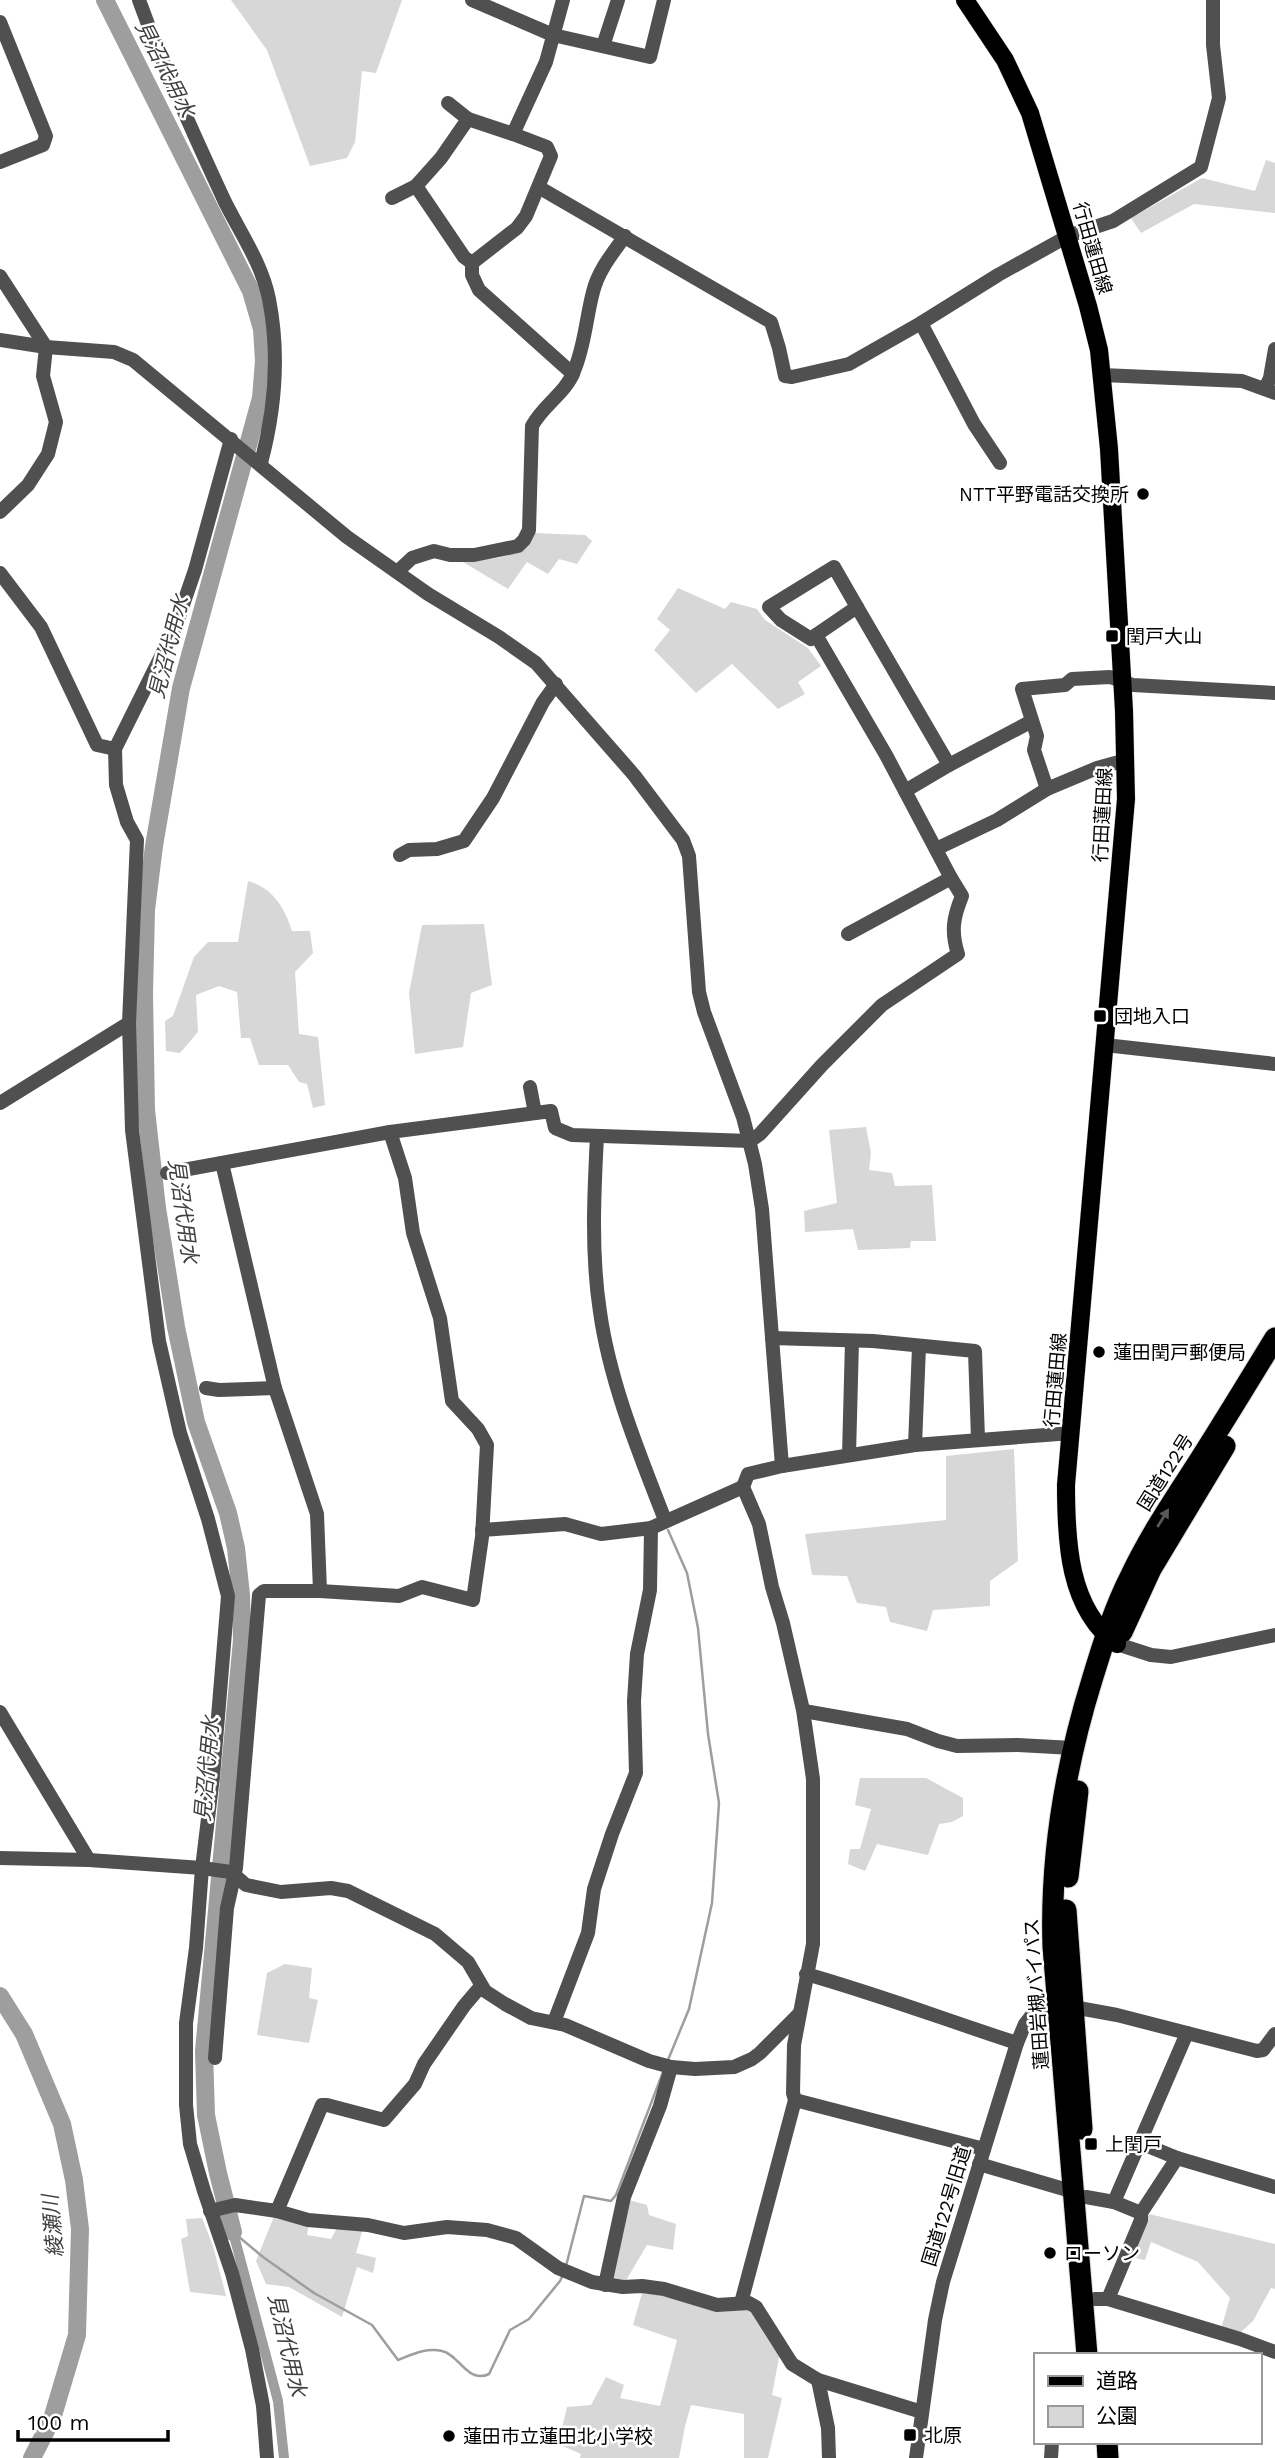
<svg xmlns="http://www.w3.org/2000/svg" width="1275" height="2458" font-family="'Work Sans','Noto Sans JP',sans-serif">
	<rect width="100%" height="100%" fill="#fff"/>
	<g fill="#d7d7d7">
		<path d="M231,0H402L376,73L362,71L355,142L347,158L310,166L267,50Z"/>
		<path d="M1266,160L1275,163V213L1194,204L1141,233L1131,218L1202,178L1255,191Z"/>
		<path d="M533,533L585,535L592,541L577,564L559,559L548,574L527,562L508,589L463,562C492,557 518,562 533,533Z"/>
		<path d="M678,588L725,609L731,602L757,609L765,620L808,648L821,666L798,682L805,694L778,709L732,664L696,693L654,650L670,630L657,619Z"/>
		<path d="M248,881C272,887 285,908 292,931H310L313,953L295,972L299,1034L318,1037L325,1105L313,1108L307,1084L299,1082L288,1065H259L250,1038H241L237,992L219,986L196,995L198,1032L180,1053L166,1051L165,1021L173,1016L194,957L208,942H238Z"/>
		<path d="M484,924L492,985L471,993L463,1047L415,1054L409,993L422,925Z"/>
		<path d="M866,1127L871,1153L869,1170L892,1173L895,1186L932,1185L936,1241H911L910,1248L858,1250L853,1229L805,1232L804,1211L837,1203L829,1130Z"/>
		<path d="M1014,1449L1018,1561L990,1581V1606L933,1610L927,1631L890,1622L886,1607L857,1603L847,1576L812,1575L805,1534L946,1520V1456Z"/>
		<path d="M860,1778H926L963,1798V1816L952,1822L939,1824L928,1855L877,1844L865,1871L848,1864L850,1849H860L871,1809L855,1805Z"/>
		<path d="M285,1964L312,1968L309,1998L318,2000L309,2043L257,2035L267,1973Z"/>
		<path d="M629,2200L647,2205L649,2215L676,2224L673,2250L647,2245L625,2282L610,2278Z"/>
		<path d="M275,2214L309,2224L307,2235L331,2239L338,2226L363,2228L356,2253L376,2258L373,2273L357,2267L342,2317L289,2287L266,2284L256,2261Z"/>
		<path d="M1149,2214L1275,2244V2289L1271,2288L1253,2321L1240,2333L1221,2329L1230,2298L1198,2262L1151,2242L1145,2260L1130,2257Z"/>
		<path d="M202,2218L213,2246L226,2296L190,2292L181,2239L188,2236L186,2219Z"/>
		<path d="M642,2293L755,2309L780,2352L772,2395L782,2398L768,2458H744V2414L691,2405L685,2426L679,2458H580L581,2454L558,2444L567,2407L591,2405L606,2377L624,2385L620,2398L660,2406L677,2340L633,2325Z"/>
	</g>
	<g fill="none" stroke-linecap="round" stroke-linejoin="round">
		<g stroke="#9e9e9e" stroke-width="2.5">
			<path d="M668,2060L689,2009L712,1903L719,1803L708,1734L698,1628L687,1573L668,1530"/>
			<path d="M233,2232L263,2257L314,2293L372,2325L398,2360C411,2355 427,2347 442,2351C460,2355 467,2384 489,2374L510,2330L529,2319L560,2281L563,2275"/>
			<path d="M566,2266L584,2196L611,2201L616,2195L663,2072"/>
		</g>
		<path stroke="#9e9e9e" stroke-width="10" d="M233,2232L278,2401L284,2458"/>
		<g stroke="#9e9e9e" stroke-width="18">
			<path d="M105,0L251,291L262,329L264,361L261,398L181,688L154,846L146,910L144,993L146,1110L157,1208L176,1327L196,1422L228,1513L236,1548L241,1595L242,1640L204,2051L206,2115L218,2173L233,2232"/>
			<path d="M0,1996L24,2034L62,2124L74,2180L80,2229L77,2335L52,2419L32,2458"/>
		</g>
		<g stroke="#dbdbdb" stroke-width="19">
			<path id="major" d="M965,0L1005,60L1030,113L1088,306L1099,350L1109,449L1124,711L1126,799L1066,1485C1066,1540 1068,1609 1117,1644"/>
		</g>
		<g stroke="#dbdbdb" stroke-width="23">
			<g id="highway">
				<path d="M1122,1632L1151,1569L1225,1446"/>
				<path d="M1068,1877L1078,1791"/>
				<path d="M1066,1910L1082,2129"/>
				<path d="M1087,2355L1053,1947C1050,1855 1065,1767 1092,1680C1103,1644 1114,1608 1131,1575C1150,1535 1175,1498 1199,1461C1225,1420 1250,1379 1275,1338"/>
				<path d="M1107,2442L1108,2458"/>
			</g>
		</g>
		<g stroke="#505050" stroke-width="14">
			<path d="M139,0C164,69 194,135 225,202C241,234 262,264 269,299C280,355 275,410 261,463"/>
			<path d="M472,0L553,35L650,57L664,0"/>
			<path d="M0,22L46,136L43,145L0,162"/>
			<path d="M603,46L618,0"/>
			<path d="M448,103L468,119"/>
			<path d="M513,134L468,119L441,158L416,186L464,257L472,263V275L479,290L573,374"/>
			<path d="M540,188L771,322L779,348L785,376L792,377L849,364L921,323L998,275L1068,236L1113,221L1201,167L1219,98L1213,45V0"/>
			<path d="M392,198L416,186"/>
			<path d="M472,263L517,228L526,216L551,156L547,147L513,134L546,62L563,0"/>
			<path d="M0,276L46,347L43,376L56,422L48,454L28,485L0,512"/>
			<path d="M921,323L974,424L1000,463"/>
			<path d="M0,340L46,347L114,352L133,360L347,537L428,594L499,637L536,663L634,775L683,840L689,856L699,992L704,1012L743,1117L755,1164L762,1209L782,1466L915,1445L1072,1433"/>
			<path d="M1102,375L1242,381L1275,393"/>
			<path d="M1265,389L1270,378L1275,349"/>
			<path d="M231,439L195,570L175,628L115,749L116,785L127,822L137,840L129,1023L132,1130L159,1341L180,1433L208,1519L228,1596L213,1777L202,1868L196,1948L186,2023V2105L190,2144L204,2191L232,2273L252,2349L263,2406L267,2458"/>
			<path d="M397,572L412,558L434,551L450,555H474L518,546L524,540L529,530L532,426C543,405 566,393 574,371C585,345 586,318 593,292C598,271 612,254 625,236"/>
			<path d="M0,573L41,627L97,745L115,749"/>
			<path d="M816,635L857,607L949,765L1032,721"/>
			<path d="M1047,789L1034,750L1037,736L1022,689L1065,685L1072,679L1110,677L1133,685L1275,693"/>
			<path d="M905,791L949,765"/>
			<path d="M936,849L997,820L1047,789L1097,768L1126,760"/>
			<path d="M400,855L409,850L437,849L464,841L493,798L543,702L556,684"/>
			<path d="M848,934L951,878L886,755L816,635L811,639L781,620L769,607L834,567L857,607"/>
			<path d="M1105,1045L1275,1064"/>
			<path d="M530,1087L535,1113"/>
			<path d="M0,1103L129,1023"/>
			<path d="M597,1136C594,1194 591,1254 600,1312C610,1383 639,1453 665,1520"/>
			<path d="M222,1163L275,1388"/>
			<path d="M167,1173L390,1132L551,1111L555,1128L572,1135L750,1141L760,1134L822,1065L882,1005L958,954C951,932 953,918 962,896L951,878"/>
			<path d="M772,1338L873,1341L975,1351L978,1439"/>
			<path d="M206,1388L219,1390L275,1388L317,1514L320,1591"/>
			<path d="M915,1445L919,1347"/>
			<path d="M849,1455L852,1341"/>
			<path d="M482,1530L565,1524L601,1534L651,1528L743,1487"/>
			<path d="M1117,1644L1151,1655L1171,1657L1275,1635"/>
			<path d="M804,1711L907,1729L938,1741L957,1746L1018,1745L1073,1748"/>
			<path d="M0,1712L89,1860"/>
			<path d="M0,1858L89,1860L202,1868L231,1872L246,1885L281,1892L331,1888L348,1891L435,1934L468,1962L485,1991L505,2004L531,2018L565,2025L649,2061L671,2067L695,2069L734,2067L752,2059L760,2053L798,2015"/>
			<path d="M806,1974C877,1994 946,2020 1017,2043"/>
			<path d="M554,2022L588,1933L594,1889L612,1834L636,1773L634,1701L637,1654L650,1590L651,1528"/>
			<path d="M215,2058L227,1908L236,1868L259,1595L264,1591H320L399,1596L422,1587L473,1600L482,1537L487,1445L478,1429L452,1401L440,1318L413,1233L405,1178L390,1132"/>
			<path d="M795,2100L984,2149"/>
			<path d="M1138,2142L1177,2158L1275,2187"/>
			<path d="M979,2164L1074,2192"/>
			<path d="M1086,2197L1114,2202L1141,2213V2220L1108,2299"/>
			<path d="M1114,2202L1187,2033"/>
			<path d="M210,2211L235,2205L277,2211L308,2220L368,2225L404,2233L447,2227L487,2230L516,2238L558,2268L592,2282L623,2287L642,2286L664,2289L717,2305L749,2303L756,2307L792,2364L818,2380L922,2412"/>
			<path d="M277,2211L322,2105H327L384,2120L415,2084L424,2064L464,2006L481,1986"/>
			<path d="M1141,2213L1177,2158"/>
			<path d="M605,2285L624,2197L660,2106L671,2067"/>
			<path d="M1095,2299H1108L1240,2339L1275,2352"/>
			<path d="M741,2303L795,2100L793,2093L794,2045L813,1944V1779L803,1710L783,1623L772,1587L759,1524L743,1487L748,1474L782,1466"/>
			<path d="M818,2380L828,2428L829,2458"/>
			<path d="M916,2458L935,2320L943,2282L1017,2043L1025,2024L1032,2015L1044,2010L1073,2007L1117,2015L1257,2051L1263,2050L1275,2034"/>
			<path d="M1051,2458L1052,2442"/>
		</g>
		<use href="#major" stroke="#000" stroke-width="18"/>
		<use href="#highway" stroke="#000" stroke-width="21"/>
	</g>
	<defs><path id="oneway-solid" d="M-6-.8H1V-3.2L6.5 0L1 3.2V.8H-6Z" transform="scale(1.75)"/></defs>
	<use fill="#595959" href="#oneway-solid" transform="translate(1163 1518) rotate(-58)"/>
	<g fill="#000" stroke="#fff" stroke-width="2.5">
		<circle cx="1143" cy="494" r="7"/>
		<rect x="1105" y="629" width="14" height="14" rx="3.5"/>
		<rect x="1093" y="1009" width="14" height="14" rx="3.5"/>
		<circle cx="1099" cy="1352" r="7"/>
		<rect x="1084" y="2137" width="14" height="14" rx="3.5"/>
		<circle cx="1050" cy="2253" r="7"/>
		<rect x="903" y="2428" width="14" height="14" rx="3.5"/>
		<circle cx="449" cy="2436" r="7"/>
	</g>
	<g text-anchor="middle" stroke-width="5" stroke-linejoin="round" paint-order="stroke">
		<g font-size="19" fill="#000" stroke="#fff">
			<text transform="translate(1093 248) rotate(74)" y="7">行田蓮田線</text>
			<text transform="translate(1102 815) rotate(-87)" y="7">行田蓮田線</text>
			<text transform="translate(1055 1380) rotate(-85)" y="7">行田蓮田線</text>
			<text transform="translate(1165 1472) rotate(-58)" y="7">国道122号</text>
			<text transform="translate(1036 1994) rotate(-94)" y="7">蓮田岩槻バイパス</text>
			<text transform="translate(946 2206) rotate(-73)" y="7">国道122号旧道</text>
		</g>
		<g font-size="19" fill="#000" stroke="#fff" text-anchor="start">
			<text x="1129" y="501" text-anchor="end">NTT平野電話交換所</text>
			<text x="1126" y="643">閏戸大山</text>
			<text x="1114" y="1023">団地入口</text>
			<text x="1113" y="1359">蓮田閏戸郵便局</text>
			<text x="1105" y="2151">上閏戸</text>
			<text x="1064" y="2260">ローソン</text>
			<text x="924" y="2442">北原</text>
			<text x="463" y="2443">蓮田市立蓮田北小学校</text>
		</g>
		<g font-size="21" font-style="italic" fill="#3f3f3f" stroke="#fff">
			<text transform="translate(165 69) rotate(63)" y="7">見沼代用水</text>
			<text transform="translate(169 647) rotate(-76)" y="7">見沼代用水</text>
			<text transform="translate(183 1211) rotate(82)" y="7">見沼代用水</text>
			<text transform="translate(207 1769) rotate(-85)" y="7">見沼代用水</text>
			<text transform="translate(53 2226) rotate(-95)" y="7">綾瀬川</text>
			<text transform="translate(287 2345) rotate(77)" y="7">見沼代用水</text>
		</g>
	</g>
	<rect x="1034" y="2353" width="228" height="91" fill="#ffffff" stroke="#999999" stroke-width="2"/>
	<rect x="1048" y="2376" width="35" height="10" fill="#000000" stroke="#999999" stroke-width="2"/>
	<text x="1096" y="2388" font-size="21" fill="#000000">道路</text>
	<rect x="1048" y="2406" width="35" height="21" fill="#d7d7d7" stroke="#999999" stroke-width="2"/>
	<text x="1096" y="2423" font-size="21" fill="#000000">公園</text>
	<path d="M18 2430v10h150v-10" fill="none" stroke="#000000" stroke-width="3.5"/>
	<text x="28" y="2430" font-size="21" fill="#000000" stroke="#ffffff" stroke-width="5" paint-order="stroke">100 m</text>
</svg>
